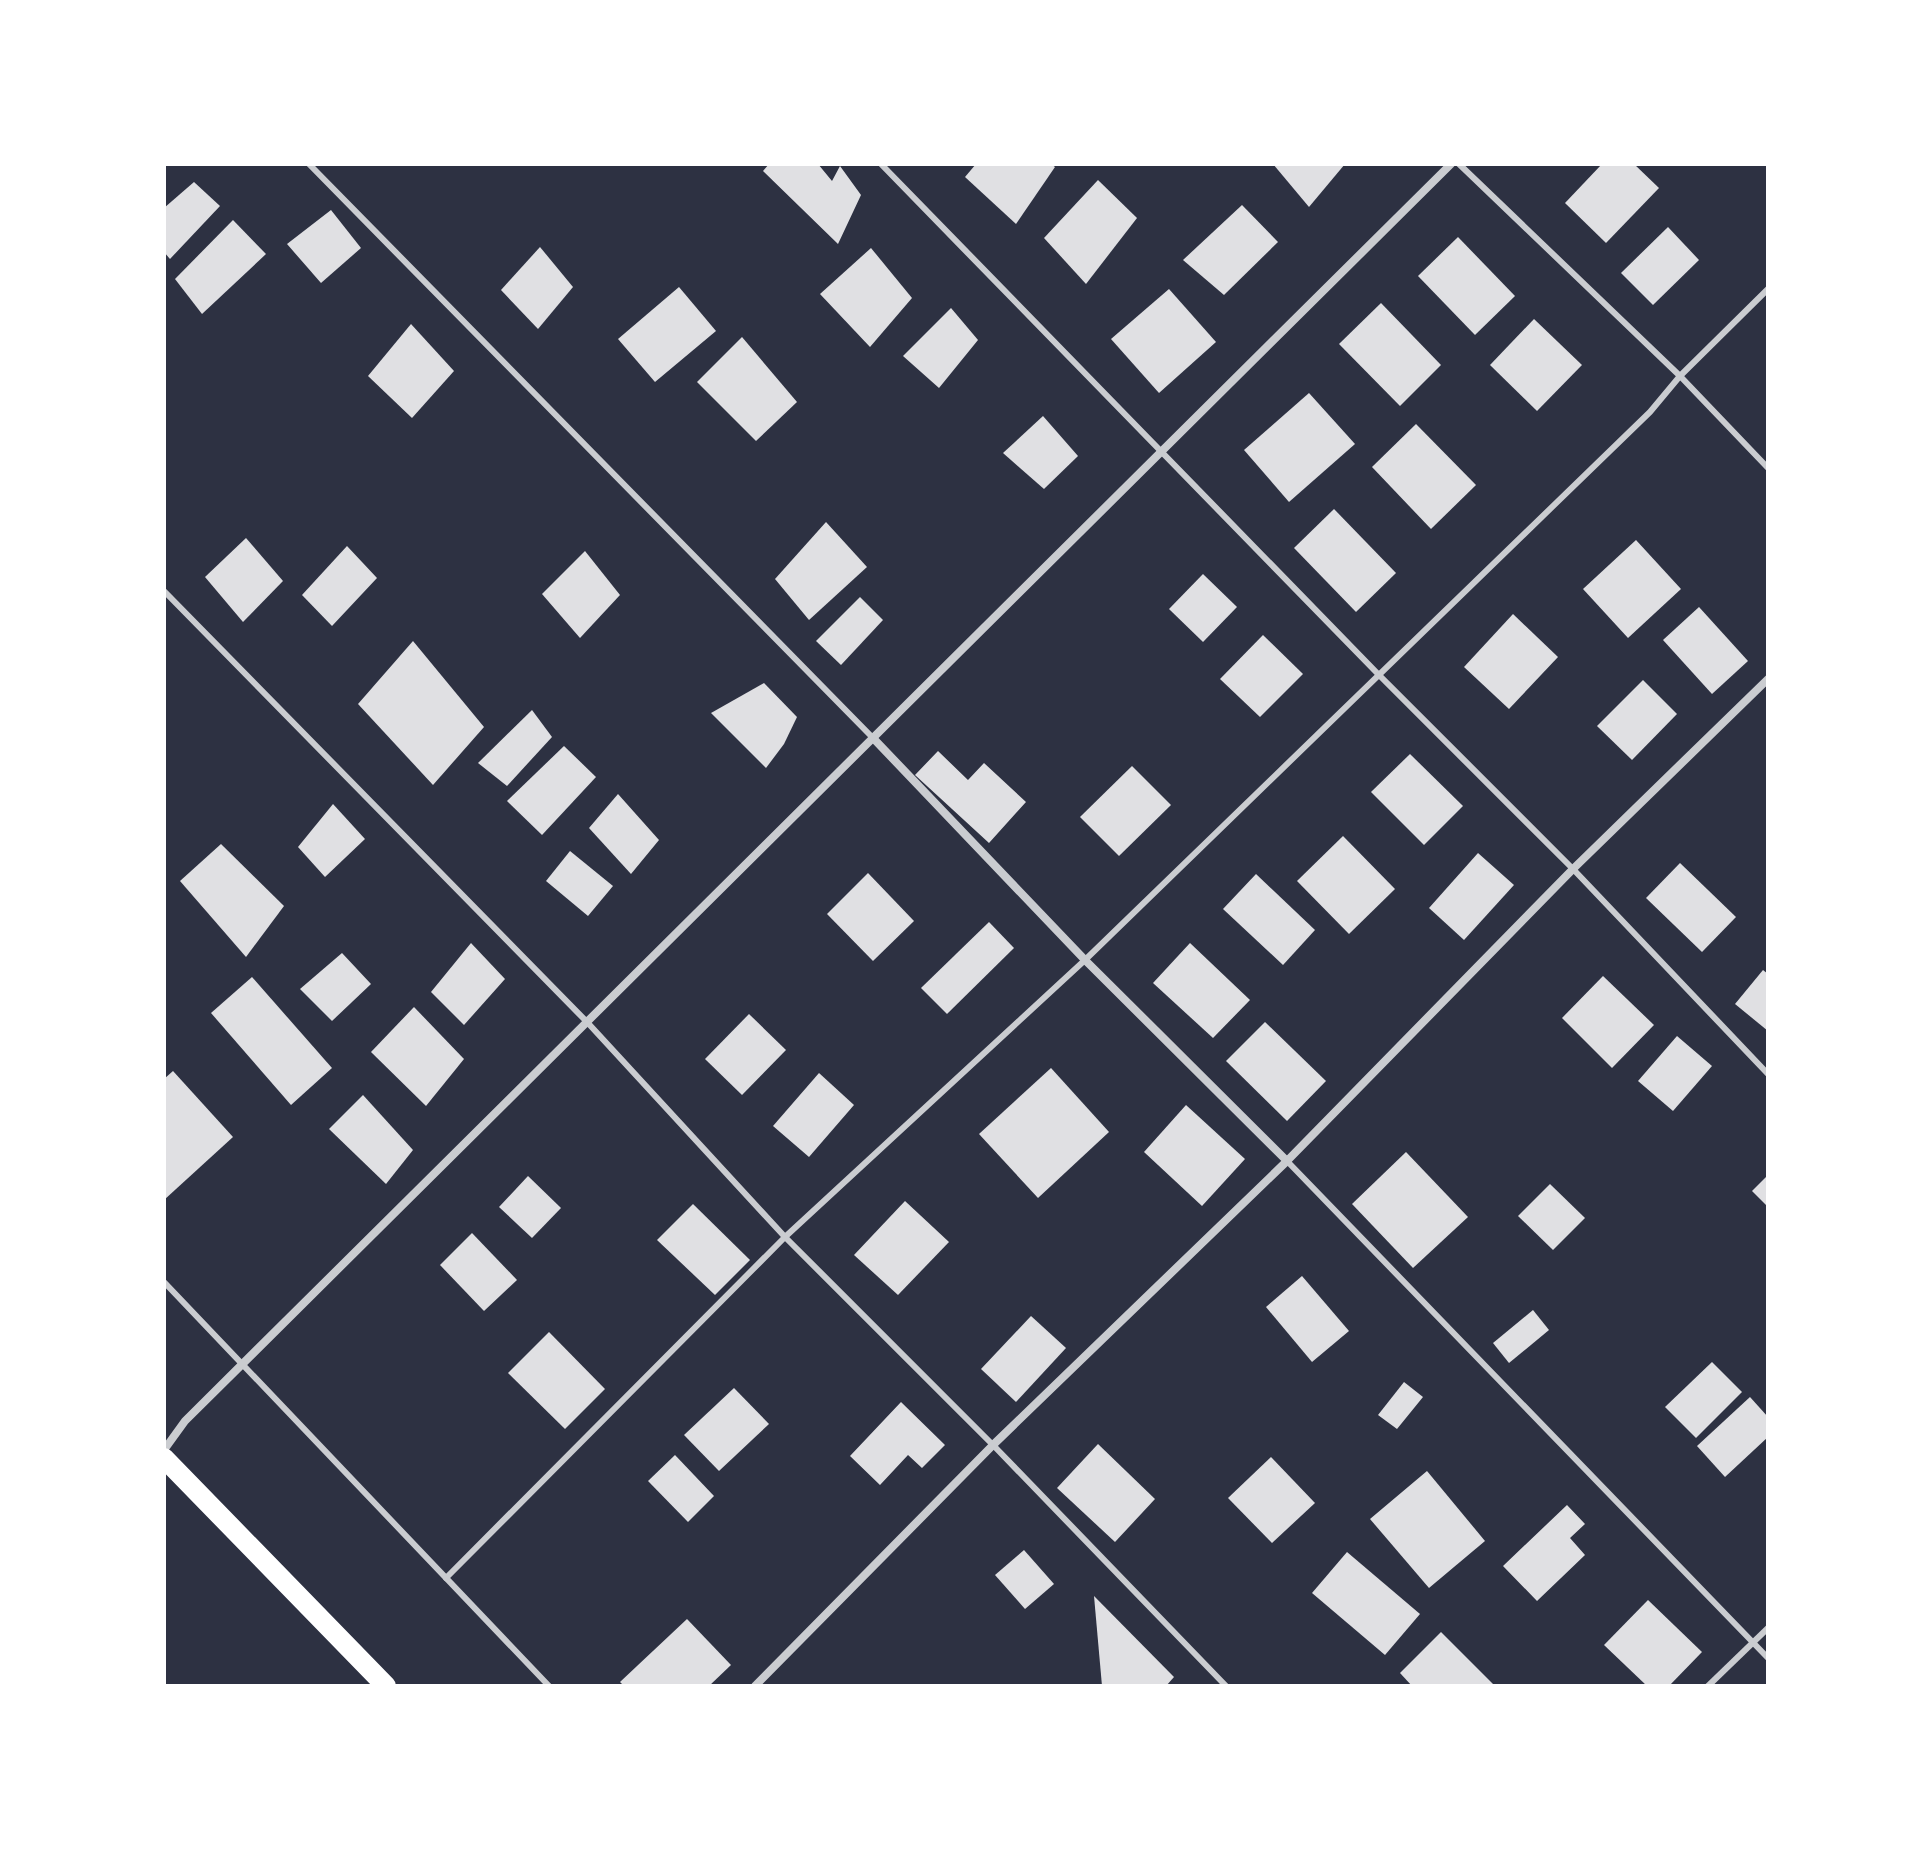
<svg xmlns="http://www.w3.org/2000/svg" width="1932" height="1850" font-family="Manrope,sans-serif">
	<rect width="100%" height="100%" fill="#2d3142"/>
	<g fill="#e0e0e3">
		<path d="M769,164H818L832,181L840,166L861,195L838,244L763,171Z"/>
		<path d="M976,164H1051L1055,167L1016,224L965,177Z"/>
		<path d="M1273,164H1345L1309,207Z"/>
		<path d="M1602,164H1634L1659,188L1606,243L1565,203Z"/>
		<path d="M1098,180L1137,218L1086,284L1044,238Z"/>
		<path d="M194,182L220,206L170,259L164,252V208Z"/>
		<path d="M1242,205L1278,242L1224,295L1183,260Z"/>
		<path d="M331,210L361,248L321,283L287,244Z"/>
		<path d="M233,220L266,254L202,314L175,279Z"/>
		<path d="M1668,227L1699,260L1653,305L1621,273Z"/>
		<path d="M1458,237L1515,296L1475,335L1418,276Z"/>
		<path d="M540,247L573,287L538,329L501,290Z"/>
		<path d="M871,248L912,298L870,347L820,294Z"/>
		<path d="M679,287L716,331L655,382L618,339Z"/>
		<path d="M1169,289L1216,342L1159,393L1111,339Z"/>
		<path d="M1381,303L1441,365L1400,406L1339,344Z"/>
		<path d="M951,308L978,340L939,388L903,356Z"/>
		<path d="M1534,319L1582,365L1537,411L1490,365Z"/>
		<path d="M411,324L454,371L412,418L368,376Z"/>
		<path d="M742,337L797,402L756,441L697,382Z"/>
		<path d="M1309,393L1355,444L1289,502L1244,450Z"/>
		<path d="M1043,416L1078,456L1044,489L1003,453Z"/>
		<path d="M1416,424L1476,485L1431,529L1372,467Z"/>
		<path d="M1334,509L1396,573L1356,612L1294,548Z"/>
		<path d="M826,522L867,567L809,620L775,579Z"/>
		<path d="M246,538L283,581L243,622L205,577Z"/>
		<path d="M1636,540L1681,589L1628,638L1583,589Z"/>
		<path d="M347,546L377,578L332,626L302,595Z"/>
		<path d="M585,551L620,595L580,638L542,594Z"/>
		<path d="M1203,574L1237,607L1203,642L1169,609Z"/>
		<path d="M860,597L883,620L841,665L816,641Z"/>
		<path d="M1699,607L1748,661L1712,694L1663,640Z"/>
		<path d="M1513,614L1558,657L1509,709L1464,667Z"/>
		<path d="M1263,635L1303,674L1260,717L1220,679Z"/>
		<path d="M413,641L484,727L433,785L358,704Z"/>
		<path d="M1643,680L1677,714L1632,760L1597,726Z"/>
		<path d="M764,683L797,717L784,744L766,768L711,713Z"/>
		<path d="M532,710L552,737L507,786L478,763Z"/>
		<path d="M564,746L596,777L542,835L507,801Z"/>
		<path d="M938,751L968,780L984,763L1026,802L989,843L915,775Z"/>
		<path d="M1410,754L1463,806L1424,845L1371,792Z"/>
		<path d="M1132,766L1171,805L1119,856L1080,817Z"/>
		<path d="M618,794L659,840L631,874L589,828Z"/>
		<path d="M333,804L365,839L325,877L298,847Z"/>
		<path d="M1343,836L1395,889L1349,934L1297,881Z"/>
		<path d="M221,844L284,906L246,957L180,881Z"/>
		<path d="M570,851L613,886L588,916L546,881Z"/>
		<path d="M1478,853L1514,885L1464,940L1429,908Z"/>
		<path d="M1680,863L1736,917L1702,952L1646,898Z"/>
		<path d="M868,873L914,921L873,961L827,914Z"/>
		<path d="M1256,874L1315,930L1283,965L1223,909Z"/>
		<path d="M989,922L1014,948L947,1014L921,988Z"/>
		<path d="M471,943L505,979L464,1025L431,992Z"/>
		<path d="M1190,943L1250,1000L1213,1038L1153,983Z"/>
		<path d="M342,953L371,984L332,1021L300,989Z"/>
		<path d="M1763,970L1768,974V1031L1735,1004Z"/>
		<path d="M1603,976L1654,1025L1612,1068L1562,1018Z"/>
		<path d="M252,977L332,1068L291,1105L211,1013Z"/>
		<path d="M414,1007L464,1059L426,1106L371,1052Z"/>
		<path d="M749,1014L786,1050L742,1095L705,1059Z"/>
		<path d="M1265,1022L1326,1081L1287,1121L1226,1061Z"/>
		<path d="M1677,1036L1712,1066L1673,1111L1638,1081Z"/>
		<path d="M1051,1068L1109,1132L1038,1198L979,1134Z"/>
		<path d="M173,1071L233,1137L164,1200V1079Z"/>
		<path d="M819,1073L854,1105L809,1157L773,1126Z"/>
		<path d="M363,1095L413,1150L386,1184L329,1129Z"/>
		<path d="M1186,1105L1245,1159L1202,1206L1144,1152Z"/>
		<path d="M1406,1152L1468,1217L1413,1268L1352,1204Z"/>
		<path d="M1768,1175V1207L1752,1191Z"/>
		<path d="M528,1176L561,1208L532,1238L499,1207Z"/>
		<path d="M1550,1184L1585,1218L1553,1250L1518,1216Z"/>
		<path d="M905,1201L949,1242L898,1295L854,1255Z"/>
		<path d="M693,1204L750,1260L715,1295L657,1240Z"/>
		<path d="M472,1233L517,1280L484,1311L440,1265Z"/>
		<path d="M1302,1276L1349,1331L1312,1362L1266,1307Z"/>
		<path d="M1533,1310L1549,1330L1509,1363L1493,1343Z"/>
		<path d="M1031,1316L1066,1348L1016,1402L981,1369Z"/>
		<path d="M549,1332L605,1389L565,1429L508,1373Z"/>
		<path d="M1712,1362L1742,1392L1696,1438L1665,1407Z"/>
		<path d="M1404,1382L1423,1397L1397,1429L1378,1415Z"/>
		<path d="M734,1388L769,1424L719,1471L684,1435Z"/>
		<path d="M1750,1397L1768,1417V1437L1725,1477L1697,1446Z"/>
		<path d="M901,1402L945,1445L922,1468L908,1455L880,1485L850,1456Z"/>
		<path d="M1098,1444L1155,1499L1115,1542L1057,1488Z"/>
		<path d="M675,1455L714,1496L688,1522L648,1481Z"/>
		<path d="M1271,1457L1315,1503L1272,1543L1228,1498Z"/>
		<path d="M1427,1471L1485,1541L1429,1588L1370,1519Z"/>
		<path d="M1567,1505L1585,1524L1570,1538L1585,1555L1537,1601L1503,1566Z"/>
		<path d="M1024,1550L1054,1584L1025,1609L995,1575Z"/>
		<path d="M1347,1552L1420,1614L1385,1655L1312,1593Z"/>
		<path d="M1094,1596L1174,1677L1166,1686H1102Z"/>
		<path d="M1648,1600L1702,1652L1669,1686H1647L1604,1645Z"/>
		<path d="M687,1619L731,1665L709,1686H624L620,1682Z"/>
		<path d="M1441,1632L1495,1686H1412L1400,1673Z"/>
	</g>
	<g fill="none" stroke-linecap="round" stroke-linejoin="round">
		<g stroke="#caccd0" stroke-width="6">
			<path d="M309,164L873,738"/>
			<path d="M881,164L1379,675L1573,869L1768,1074"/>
			<path d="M1459,164L1680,376L1768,468"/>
			<path d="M164,591L587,1022L785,1237L993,1445L1226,1686"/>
			<path d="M1287,1161L1768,1658"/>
			<path d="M164,1282L549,1686"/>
			<path d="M446,1578L785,1237L1085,960L1650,412L1680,376L1768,289"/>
			<path d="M1708,1686L1768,1628"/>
		</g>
		<g stroke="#caccd0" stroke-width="8">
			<path d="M873,738L1085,960L1287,1161"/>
			<path d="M164,1450L185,1421L1451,164"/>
			<path d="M755,1686L993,1445L1287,1161L1573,869L1768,679"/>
		</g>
		<path stroke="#fff" stroke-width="20" d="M164,1458L386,1686"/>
	</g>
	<rect width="1932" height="1850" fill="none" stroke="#ffffff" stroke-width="332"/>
</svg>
